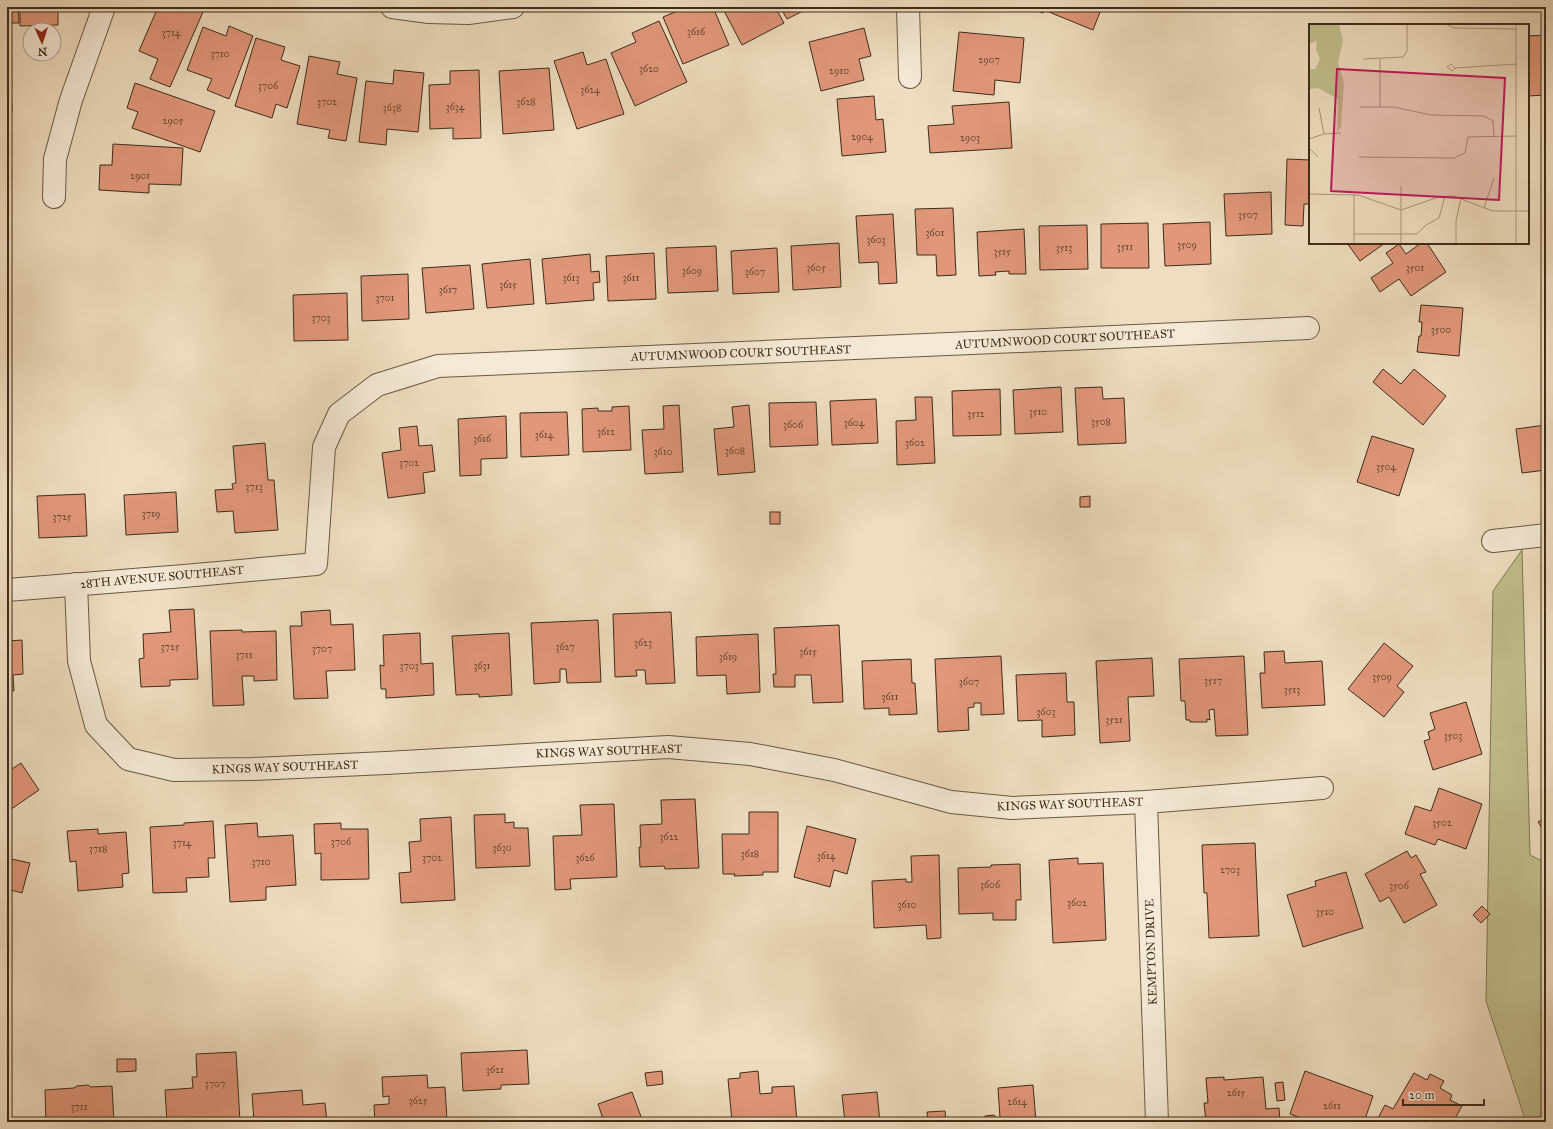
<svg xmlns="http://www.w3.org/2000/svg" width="1553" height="1129" font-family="'IM FELL Great Primer',serif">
	<rect width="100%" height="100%" fill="#eeddc0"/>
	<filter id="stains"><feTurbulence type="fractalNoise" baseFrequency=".005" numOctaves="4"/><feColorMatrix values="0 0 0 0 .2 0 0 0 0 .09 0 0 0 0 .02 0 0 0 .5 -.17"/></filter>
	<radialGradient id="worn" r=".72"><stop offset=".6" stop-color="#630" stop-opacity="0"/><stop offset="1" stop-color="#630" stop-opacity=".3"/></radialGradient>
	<path fill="#c1bf8d" stroke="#807652" d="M1522,550L1530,855L1546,863V1122H1526L1486,1001L1493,591Z"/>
	<g fill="#e1977a" stroke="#3e2c17">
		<path d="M7,7H18L19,23H7Z"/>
		<path d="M20,7H58V25L20,26Z"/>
		<path d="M158,7H164L173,11L175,7H190L203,12L170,87L150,79L158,59L139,51Z"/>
		<path d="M687,7H713L729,45L683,64L663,17Z"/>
		<path d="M722,7H775L784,23L742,45Z"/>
		<path d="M780,7H811L787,19Z"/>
		<path d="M1027,7H1045L1043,13Z"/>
		<path d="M1051,7H1102L1093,30L1049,12Z"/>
		<path d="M659,21L687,82L635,106L611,53L636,42L632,33Z"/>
		<path d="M229,26L253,36L229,99L207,90L212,79L187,70L203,27L226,36Z"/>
		<path d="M864,28L871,56L859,59L864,80L821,91L809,42Z"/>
		<path d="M959,32L1024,38L1020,83L995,80L994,95L953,91Z"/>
		<path d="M1546,35V95L1528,96V36Z"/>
		<path d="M256,38L285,47L281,60L300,66L287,108L276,104L272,118L235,106Z"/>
		<path d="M583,52L587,65L606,59L624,114L577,129L554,61Z"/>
		<path d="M309,56L340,62L337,74L357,78L346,141L328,138L330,130L297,124Z"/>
		<path d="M549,68L554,130L503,134L499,71Z"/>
		<path d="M394,70L424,73L418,132L387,129L386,145L359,142L366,81L393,84Z"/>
		<path d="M479,70L481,138L453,139V128L430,129L429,85L450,84V71Z"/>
		<path d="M7,83H11L12,112H7Z"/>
		<path d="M135,83L215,111L200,152L132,128L138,112L127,108Z"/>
		<path d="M874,96L876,120L883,119L886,152L842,156L837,99Z"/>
		<path d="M1009,102L1012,148L930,153L928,126L954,124L952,106Z"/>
		<path d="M113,144L183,148L181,185L149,184V193L99,190L100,165H112Z"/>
		<path d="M1287,159L1310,160V204H1304L1303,226L1285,225Z"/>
		<path d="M1271,192L1272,234L1226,236L1224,194Z"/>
		<path d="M953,208L956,275L937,276L936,255H917L915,209Z"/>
		<path d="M893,214L897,283L879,284L878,262L859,263L856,216Z"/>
		<path d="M1210,222L1211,264L1165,266L1163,224Z"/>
		<path d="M1148,223L1149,268H1101V224Z"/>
		<path d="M1087,225L1088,269L1040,270L1039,226Z"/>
		<path d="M1024,229L1026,274H1009V271L995,272L996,275L979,276L977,232Z"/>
		<path d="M839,243L841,287L793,290L791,246Z"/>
		<path d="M1347,243H1385L1360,261Z"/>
		<path d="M1421,243H1427L1446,272L1411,296L1399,279L1380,292L1371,278L1393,263L1386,253L1399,244L1406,254Z"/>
		<path d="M716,246L718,291L668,293L666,248Z"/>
		<path d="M777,248L779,292L733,294L731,251Z"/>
		<path d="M654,253L656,299L608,301L606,256Z"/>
		<path d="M590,254L591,272L599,271L600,282L593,283L594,300L546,304L542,259Z"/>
		<path d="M530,259L534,304L487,308L482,264Z"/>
		<path d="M470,265L474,309L426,313L422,268Z"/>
		<path d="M408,274L409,319L362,321L361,276Z"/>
		<path d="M347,293L348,340L294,341L293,295Z"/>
		<path d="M1421,305L1463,308L1459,356L1417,352L1419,336H1421L1422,322H1419Z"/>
		<path d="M1383,369L1401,384L1414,369L1446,396L1423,425L1373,382Z"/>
		<path d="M1061,387L1063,432L1015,434L1013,390Z"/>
		<path d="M1102,387L1103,399L1124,398L1126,443L1078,445L1075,388Z"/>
		<path d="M1000,389L1001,435L953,436L952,391Z"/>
		<path d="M915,397H932L935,463L897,465L896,421L916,420Z"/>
		<path d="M876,399L878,443L832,445L830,401Z"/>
		<path d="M816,402L818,445L770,447L769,403Z"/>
		<path d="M679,405L683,472L645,474L642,430L664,429L663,406Z"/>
		<path d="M749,405L755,472L718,475L714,429L734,427L732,407Z"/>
		<path d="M629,406L631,450L583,452L582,409L598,408V411H612V407Z"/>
		<path d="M567,412L569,455L521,457L520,413Z"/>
		<path d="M506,416L507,458L481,459V475L460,476L458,419Z"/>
		<path d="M1546,425V470L1522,473L1516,429Z"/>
		<path d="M417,426L419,446L432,445L435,471L423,473L425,493L388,498L382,453L401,450L399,428Z"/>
		<path d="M1372,436L1414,449L1399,496L1357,482Z"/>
		<path d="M265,443L268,480H274L278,530L235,533L233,511L217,512L215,490L233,489L232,484L236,483L233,446Z"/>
		<path d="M176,492L178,532L126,535L124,495Z"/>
		<path d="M85,494L87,536L39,538L37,496Z"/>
		<path d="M1090,496V507H1080V497Z"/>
		<rect x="770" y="512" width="10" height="12"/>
		<path d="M194,609L198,679L170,680V686L141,687L139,659L144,658L143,634L171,632L169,610Z"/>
		<path d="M330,610L331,625L353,624L355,670L326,671L328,698L294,699L290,626H302L301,612Z"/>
		<path d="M671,612L675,683L646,684L645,670H636L637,676L615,677L613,614Z"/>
		<path d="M598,620L601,682L567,683L566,669H560V682L534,684L531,623Z"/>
		<path d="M839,625L843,702L813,703L811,675H795V687H774L773,674H776L774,628Z"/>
		<path d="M242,630V632L276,631L277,680L254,681V676H242L244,705L213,706L210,631Z"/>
		<path d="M420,633L421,664L433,663L434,695L386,698V689H381L380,665L384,666L383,635Z"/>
		<path d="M509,633L512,695L479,697V694L456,695L452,636Z"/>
		<path d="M758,634L760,692L727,694L726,675L697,676L696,637Z"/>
		<path d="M22,640L23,674L13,675L14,691H7V641Z"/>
		<path d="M1384,643L1413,666L1397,686L1404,692L1384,717L1348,689Z"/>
		<path d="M1284,651L1285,663L1322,661L1325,705L1262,708L1260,673H1265L1264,652Z"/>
		<path d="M1001,656L1004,714L981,715V703H974V707L968,708L969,730L938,732L935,659Z"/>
		<path d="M1244,656L1248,735L1216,736L1214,709L1209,710L1210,720L1207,719V722H1190V720H1186L1185,701H1181L1179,659Z"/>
		<path d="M1152,658L1154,696L1128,697L1130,741L1100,743L1096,661Z"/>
		<path d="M911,659L912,683H915L917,714L889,715V708L864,709L862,661Z"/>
		<path d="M1066,673L1067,702H1074L1075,735L1042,737V720L1018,721L1016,675Z"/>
		<path d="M1466,702L1482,754L1433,770L1424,741L1430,739L1428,732L1435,729L1430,713Z"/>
		<path d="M7,761L12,769L21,763L39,790L7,812Z"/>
		<path d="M1439,788L1482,804L1466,849L1438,839L1435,845L1405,834L1415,806L1431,811Z"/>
		<path d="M695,799L699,868L665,869L664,866L640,867L639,847H641L640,825L662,824L661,800Z"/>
		<path d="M614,804L617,877L570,879L571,889L555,890L553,836L582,835L580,805Z"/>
		<path d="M749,812H778V872H763V875L734,876L735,874H723L722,834H749Z"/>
		<path d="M505,814V823L514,822V828H528L530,866L476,868L474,815Z"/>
		<path d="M451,817L455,900L401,903L399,873L411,872L409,842L421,841L420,819Z"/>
		<path d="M1546,817V834L1538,822Z"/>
		<path d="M213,821L215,858H208L209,877L186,878L187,892L153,893L150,827L184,825V823Z"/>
		<path d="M257,823L258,837L293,835L296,885L266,887V900L230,902L225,825Z"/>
		<path d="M341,823V829H368L369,879L321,880V853L315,854L314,824Z"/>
		<path d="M807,826L856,839L847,874L834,870L830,887L794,877Z"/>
		<path d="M98,829V834L126,832L129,873L122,874L123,887L78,891L76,861L70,862L67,831Z"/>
		<path d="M1255,843L1259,936L1209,938L1207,893H1204L1202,845Z"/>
		<path d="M1407,851L1411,858L1416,855L1426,872L1420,874L1437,905L1404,923L1389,897L1380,902L1365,874Z"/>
		<path d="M939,855L941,938L927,939L926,925L874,928L872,881L906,879V882H912L911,856Z"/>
		<path d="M7,858L30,863L22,893L7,889Z"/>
		<path d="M1078,858V864L1103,863L1106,940L1053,943L1049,860Z"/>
		<path d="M1020,864L1021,900H1016V920H993V913L959,914L958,868L991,867V865Z"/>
		<path d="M1346,872L1363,928L1303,947L1287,895L1316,886L1315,881Z"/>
		<path d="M1482,906L1490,914L1481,923L1473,915Z"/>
		<path d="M527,1050L529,1084L501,1085V1089L463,1091L461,1053Z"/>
		<path d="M236,1052L240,1122H167L165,1090L193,1088L192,1077H197L196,1054Z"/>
		<path d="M117,1059H136V1071L117,1072Z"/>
		<path d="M662,1071L663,1084L647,1086L645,1073Z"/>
		<path d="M758,1071L760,1094L772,1093V1087L794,1086L797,1122H732L728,1079L740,1078V1073Z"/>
		<path d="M1305,1071L1373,1096L1364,1122H1312L1290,1114Z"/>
		<path d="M1414,1073L1427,1080L1430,1074L1444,1081L1440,1088L1452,1095L1450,1100L1462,1106L1453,1122H1376L1385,1105L1393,1109Z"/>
		<path d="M427,1075L428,1088L445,1087L447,1120L419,1122H375L374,1105L389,1104V1096L383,1097L382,1077Z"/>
		<path d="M1224,1077V1080L1263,1077L1266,1109L1279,1108L1280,1122H1206L1204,1103H1208L1206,1078Z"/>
		<path d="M1283,1082L1285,1100L1277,1101L1275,1083Z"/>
		<path d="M88,1085L91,1087L112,1086L114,1122H46L45,1090L74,1088L77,1086Z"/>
		<path d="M1033,1085L1036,1122H983V1119L985,1116L994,1115L998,1119L1000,1118L998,1088Z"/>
		<path d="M302,1090L303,1105L325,1103L327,1122H254L252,1094Z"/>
		<path d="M632,1092L643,1122H604L598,1104Z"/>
		<path d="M877,1092L880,1122H845L842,1095Z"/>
		<path d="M945,1111L946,1122H928L927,1112Z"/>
		<rect x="7" y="1117" width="5" height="5"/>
		<path d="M1117,1118V1122H1065Z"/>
	</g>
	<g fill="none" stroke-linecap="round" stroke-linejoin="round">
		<g stroke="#6a5841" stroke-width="24">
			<g id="minor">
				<path d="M392,7L429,12L468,13L513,7"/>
				<path d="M908,7L910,77"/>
				<path d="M54,197L55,159L71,100L104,7"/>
				<path d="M1493,541L1546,535"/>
				<path d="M76,584L79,661L96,725L128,759L174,770L252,769L386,763L668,747L750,754L834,770L951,802L1012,808L1146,802L1322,788"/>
				<path d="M7,590L184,576L316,564L324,447L339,414L377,385L438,366L1113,337L1308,328"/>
				<path d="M1146,802L1157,1122"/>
			</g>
		</g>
		<use href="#minor" stroke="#f4e9d6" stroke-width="22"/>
	</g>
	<g text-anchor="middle" stroke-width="3" stroke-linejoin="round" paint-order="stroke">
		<g font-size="10" fill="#674730">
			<text x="696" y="35">3616</text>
			<text x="171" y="36">3714</text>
			<text x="220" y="57">3710</text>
			<text x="989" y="63">2907</text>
			<text x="649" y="72">3620</text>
			<text x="839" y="74">2910</text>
			<text x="268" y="89">3706</text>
			<text x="590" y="93">3624</text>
			<text x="327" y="105">3702</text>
			<text x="526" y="105">3628</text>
			<text x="455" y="110">3634</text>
			<text x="392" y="111">3638</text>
			<text x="173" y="124">2905</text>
			<text x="862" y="140">2904</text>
			<text x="970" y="141">2903</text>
			<text x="140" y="179">2901</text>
			<text x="1248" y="218">3507</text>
			<text x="935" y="236">3601</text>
			<text x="876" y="243">3603</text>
			<text x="1187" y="248">3509</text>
			<text x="1125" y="250">3511</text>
			<text x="1064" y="251">3513</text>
			<text x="1002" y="255">3515</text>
			<text x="816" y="271">3605</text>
			<text x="1415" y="271">3501</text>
			<text x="692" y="274">3609</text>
			<text x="755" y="275">3607</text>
			<text x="571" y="281">3613</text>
			<text x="631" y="281">3611</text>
			<text x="508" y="288">3615</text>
			<text x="448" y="293">3617</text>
			<text x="385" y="301">3701</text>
			<text x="321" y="321">3703</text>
			<text x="1441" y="333">3500</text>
			<text x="1038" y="415">3510</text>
			<text x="976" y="417">3512</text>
			<text x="1101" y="425">3508</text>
			<text x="854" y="426">3604</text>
			<text x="793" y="428">3606</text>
			<text x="606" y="435">3612</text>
			<text x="544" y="438">3614</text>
			<text x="482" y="442">3616</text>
			<text x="915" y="446">3602</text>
			<text x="735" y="454">3608</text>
			<text x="663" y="455">3610</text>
			<text x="409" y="466">3702</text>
			<text x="1386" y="470">3504</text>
			<text x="254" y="490">3713</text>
			<text x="151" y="517">3719</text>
			<text x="62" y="520">3725</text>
			<text x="643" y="646">3623</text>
			<text x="170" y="650">3725</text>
			<text x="565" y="650">3627</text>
			<text x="322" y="652">3707</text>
			<text x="808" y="655">3615</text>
			<text x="244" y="658">3711</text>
			<text x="728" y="660">3619</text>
			<text x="409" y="669">3703</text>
			<text x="482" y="669">3631</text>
			<text x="1382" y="680">3509</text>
			<text x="1213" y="684">3517</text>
			<text x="969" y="685">3607</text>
			<text x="1292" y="693">3513</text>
			<text x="890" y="700">3611</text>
			<text x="1046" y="715">3603</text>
			<text x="1114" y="723">3521</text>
			<text x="1453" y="739">3503</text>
			<text x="1442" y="826">3502</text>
			<text x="669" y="840">3622</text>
			<text x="341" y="845">3706</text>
			<text x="182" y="846">3714</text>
			<text x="502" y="851">3630</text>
			<text x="98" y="852">3718</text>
			<text x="750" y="857">3618</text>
			<text x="826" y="859">3614</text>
			<text x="432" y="861">3702</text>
			<text x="585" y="861">3626</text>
			<text x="261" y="865">3710</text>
			<text x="1230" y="873">2703</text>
			<text x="990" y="888">3606</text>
			<text x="1399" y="889">3506</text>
			<text x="1077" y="906">3602</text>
			<text x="907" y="908">3610</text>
			<text x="1325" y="915">3510</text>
			<text x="495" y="1073">3621</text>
			<text x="215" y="1087">3707</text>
			<text x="1236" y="1096">2615</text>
			<text x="418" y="1104">3625</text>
			<text x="1017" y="1105">2614</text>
			<text x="1332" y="1109">2611</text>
			<text x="79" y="1110">3711</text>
		</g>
		<g font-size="12" fill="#3e2c17" stroke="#f4e9d6">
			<text transform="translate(1065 339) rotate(-3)" y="4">AUTUMNWOOD COURT SOUTHEAST</text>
			<text transform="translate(741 353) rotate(-2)" y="4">AUTUMNWOOD COURT SOUTHEAST</text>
			<text transform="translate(162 577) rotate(-5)" y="4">28TH AVENUE SOUTHEAST</text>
			<text transform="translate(609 751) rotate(-2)" y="4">KINGS WAY SOUTHEAST</text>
			<text transform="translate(285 767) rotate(-2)" y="4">KINGS WAY SOUTHEAST</text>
			<text transform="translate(1070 804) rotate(-2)" y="4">KINGS WAY SOUTHEAST</text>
			<text transform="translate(1151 952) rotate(-92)" y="4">KEMPTON DRIVE</text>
		</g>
	</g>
	<g transform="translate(1309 24)">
		<rect width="220" height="220" fill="#eeddc0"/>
		<path d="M0,0H30L34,17L29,39L35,59L32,103L28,108L29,75L9,64L0,65V45H6L11,35L7,26L8,17L0,20Z" fill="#c1bf8d"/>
		<path fill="none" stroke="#a8967c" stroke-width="1" d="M137,0L145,4L208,5M54,35L94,33L98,27V0M146,44L142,40L138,43L143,47L146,44L208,40M51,83H85L122,91L175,92L184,97L185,112M71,83V35M10,84L15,110M0,115L15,110L32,109M0,124L9,133M50,133L145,134L156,129L159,113L207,112M0,170L49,171L92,186L130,173L144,172L184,187H220M175,184L185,154M45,210H108L117,201L130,194L136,172M45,220V170M92,220V162M147,220V197L152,174M207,220V0"/>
		<path fill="#c2185b" fill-opacity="0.15" stroke="#c2185b" stroke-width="2" d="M28,45L196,54L190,176L22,167Z"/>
		<rect width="220" height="220" fill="none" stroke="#3e2c17" stroke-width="2"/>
	</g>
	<rect width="1553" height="1129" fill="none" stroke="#eeddc0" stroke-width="24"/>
	<rect x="8" y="8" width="1537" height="1113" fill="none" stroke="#3e2c17" stroke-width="2"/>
	<rect x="12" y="12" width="1529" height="1105" fill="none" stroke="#3e2c17"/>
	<g transform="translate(42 42) rotate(177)"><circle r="19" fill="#f4e9d6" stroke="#ab9d8a"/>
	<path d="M0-3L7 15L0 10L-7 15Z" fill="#8f2418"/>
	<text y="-6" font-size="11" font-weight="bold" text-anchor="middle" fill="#3e2c17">N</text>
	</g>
	<path d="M1403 1099v6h81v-6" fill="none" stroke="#3e2c17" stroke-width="2"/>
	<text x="1409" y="1099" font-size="12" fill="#3e2c17" stroke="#f4e9d6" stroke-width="3" paint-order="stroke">20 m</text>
	<rect width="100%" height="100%" filter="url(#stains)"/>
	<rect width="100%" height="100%" fill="url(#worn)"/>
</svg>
